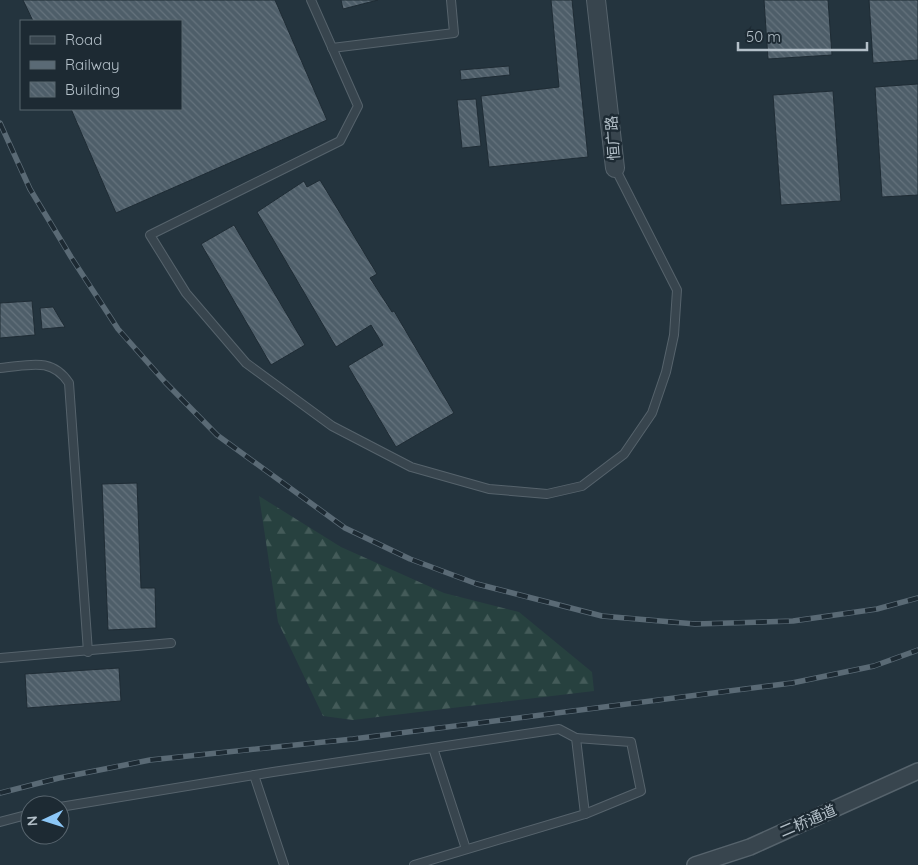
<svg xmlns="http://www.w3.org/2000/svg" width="918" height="865" font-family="Quicksand,'Noto Sans SC',sans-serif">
	<defs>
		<pattern id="forest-firs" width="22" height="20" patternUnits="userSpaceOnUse" patternTransform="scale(1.25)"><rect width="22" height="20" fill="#27413f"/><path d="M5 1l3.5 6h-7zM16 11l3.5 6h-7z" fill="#445b59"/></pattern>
		<pattern id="building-back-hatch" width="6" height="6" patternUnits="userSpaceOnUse" patternTransform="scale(1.25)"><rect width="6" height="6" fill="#4e5e69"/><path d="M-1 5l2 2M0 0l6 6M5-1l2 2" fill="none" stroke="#65737d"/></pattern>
	</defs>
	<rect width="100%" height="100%" fill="#24343e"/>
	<path fill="url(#forest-firs)" d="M259,496L341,547L444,593L519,612L592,672L594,691L353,720L323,716L278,622Z"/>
	<g fill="url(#building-back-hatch)" stroke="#1f2c35">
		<path d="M23,0H275L327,120L116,213L71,109H181V21H33Z"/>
		<path d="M341,0H378L343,9Z"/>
		<path d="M551,0H572L588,157L489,167L481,96L559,87Z"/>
		<path d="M764,0H828L832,55L768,59Z"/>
		<path d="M869,0H918V60L873,63Z"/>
		<path d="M509,66L510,75L461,80L460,70Z"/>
		<path d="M918,84V195L882,197L875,87Z"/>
		<path d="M833,91L841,201L781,205L773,95Z"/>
		<path d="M476,99L481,146L462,148L457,100Z"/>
		<path d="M320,180L377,274L370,278L392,312L394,311L454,413L396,447L348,366L383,345L371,325L336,347L257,212L304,181L307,187Z"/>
		<path d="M234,225L305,345L271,365L201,244Z"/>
		<path d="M32,301L35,335L0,338V303Z"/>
		<path d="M53,307L65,327L42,329L40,308Z"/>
		<path d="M137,483L141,588H155L156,628L108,630L102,484Z"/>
		<path d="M119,668L121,701L27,708L25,674Z"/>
	</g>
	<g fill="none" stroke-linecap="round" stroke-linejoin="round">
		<g stroke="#56636c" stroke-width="10">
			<g id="service">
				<path d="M311,0L358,106L340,141L150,235L186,293L246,363L332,426L411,467L489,489L547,494L582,486L624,454L652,413L666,372L674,335L677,290L615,168"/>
				<path d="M332,48L454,33L451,0"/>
				<path d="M0,368C28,366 51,356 69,383L88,652"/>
				<path d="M0,658L171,643"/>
				<path d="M576,738L631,742L641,791L585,814"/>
				<path d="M433,748L466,849"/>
				<path d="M254,775L284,865"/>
				<path d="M60,807L273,772L559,729L576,738L585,814L414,865"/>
				<path d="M0,822L30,814"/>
			</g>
		</g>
		<g stroke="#56636c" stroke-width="18">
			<path id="minor" d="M695,865L750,847L918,771"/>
		</g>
		<g stroke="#56636c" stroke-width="20">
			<path id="tertiary" d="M596,0L615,168"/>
		</g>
		<use href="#service" stroke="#38454e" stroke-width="8"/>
		<use href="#minor" stroke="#38454e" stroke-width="15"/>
		<use href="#tertiary" stroke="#38454e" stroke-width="18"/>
		<g stroke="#5a6a75" stroke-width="5.5">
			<g id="rail">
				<path d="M0,123L30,189L71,257L118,329L165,382L217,435L345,528L410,559L477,584L602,616L695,624L793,621L877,609L918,598"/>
				<path d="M0,793L59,778L150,760L353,739L792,683L874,666L918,650"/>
			</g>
		</g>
		<use href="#rail" stroke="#1d2a33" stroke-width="4" stroke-dasharray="11" stroke-linecap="butt"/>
	</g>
	<g text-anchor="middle" stroke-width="5" stroke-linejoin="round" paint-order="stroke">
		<g font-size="15" fill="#b4c0c9" stroke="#1d2a33">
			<text transform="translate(613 138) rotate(-94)" y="5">恒广路</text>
			<text transform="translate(808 821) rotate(-23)" y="5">二桥通道</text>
		</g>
	</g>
	<rect x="20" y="20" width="162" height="90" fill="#1d2a33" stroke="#59666f"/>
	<rect x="30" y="36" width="25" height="8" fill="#38454e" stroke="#59666f"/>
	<text x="65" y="45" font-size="15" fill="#b4c0c9">Road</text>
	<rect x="30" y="61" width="25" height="8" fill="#5a6a75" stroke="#59666f"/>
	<text x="65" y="70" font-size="15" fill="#b4c0c9">Railway</text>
	<rect x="30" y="82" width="25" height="15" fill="url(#building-back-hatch)" stroke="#59666f"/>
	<text x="65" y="95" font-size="15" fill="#b4c0c9">Building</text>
	<g transform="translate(45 820) rotate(266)"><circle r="24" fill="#1d2a33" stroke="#59666f"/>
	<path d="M0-4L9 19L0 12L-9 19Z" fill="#8cc7f7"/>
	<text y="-8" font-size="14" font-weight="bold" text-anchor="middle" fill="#b4c0c9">N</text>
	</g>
	<path d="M738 42v8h129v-8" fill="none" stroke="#b4c0c9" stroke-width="2.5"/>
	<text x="746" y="42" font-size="15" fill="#b4c0c9" stroke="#1d2a33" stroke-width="4" paint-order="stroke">50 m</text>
</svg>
